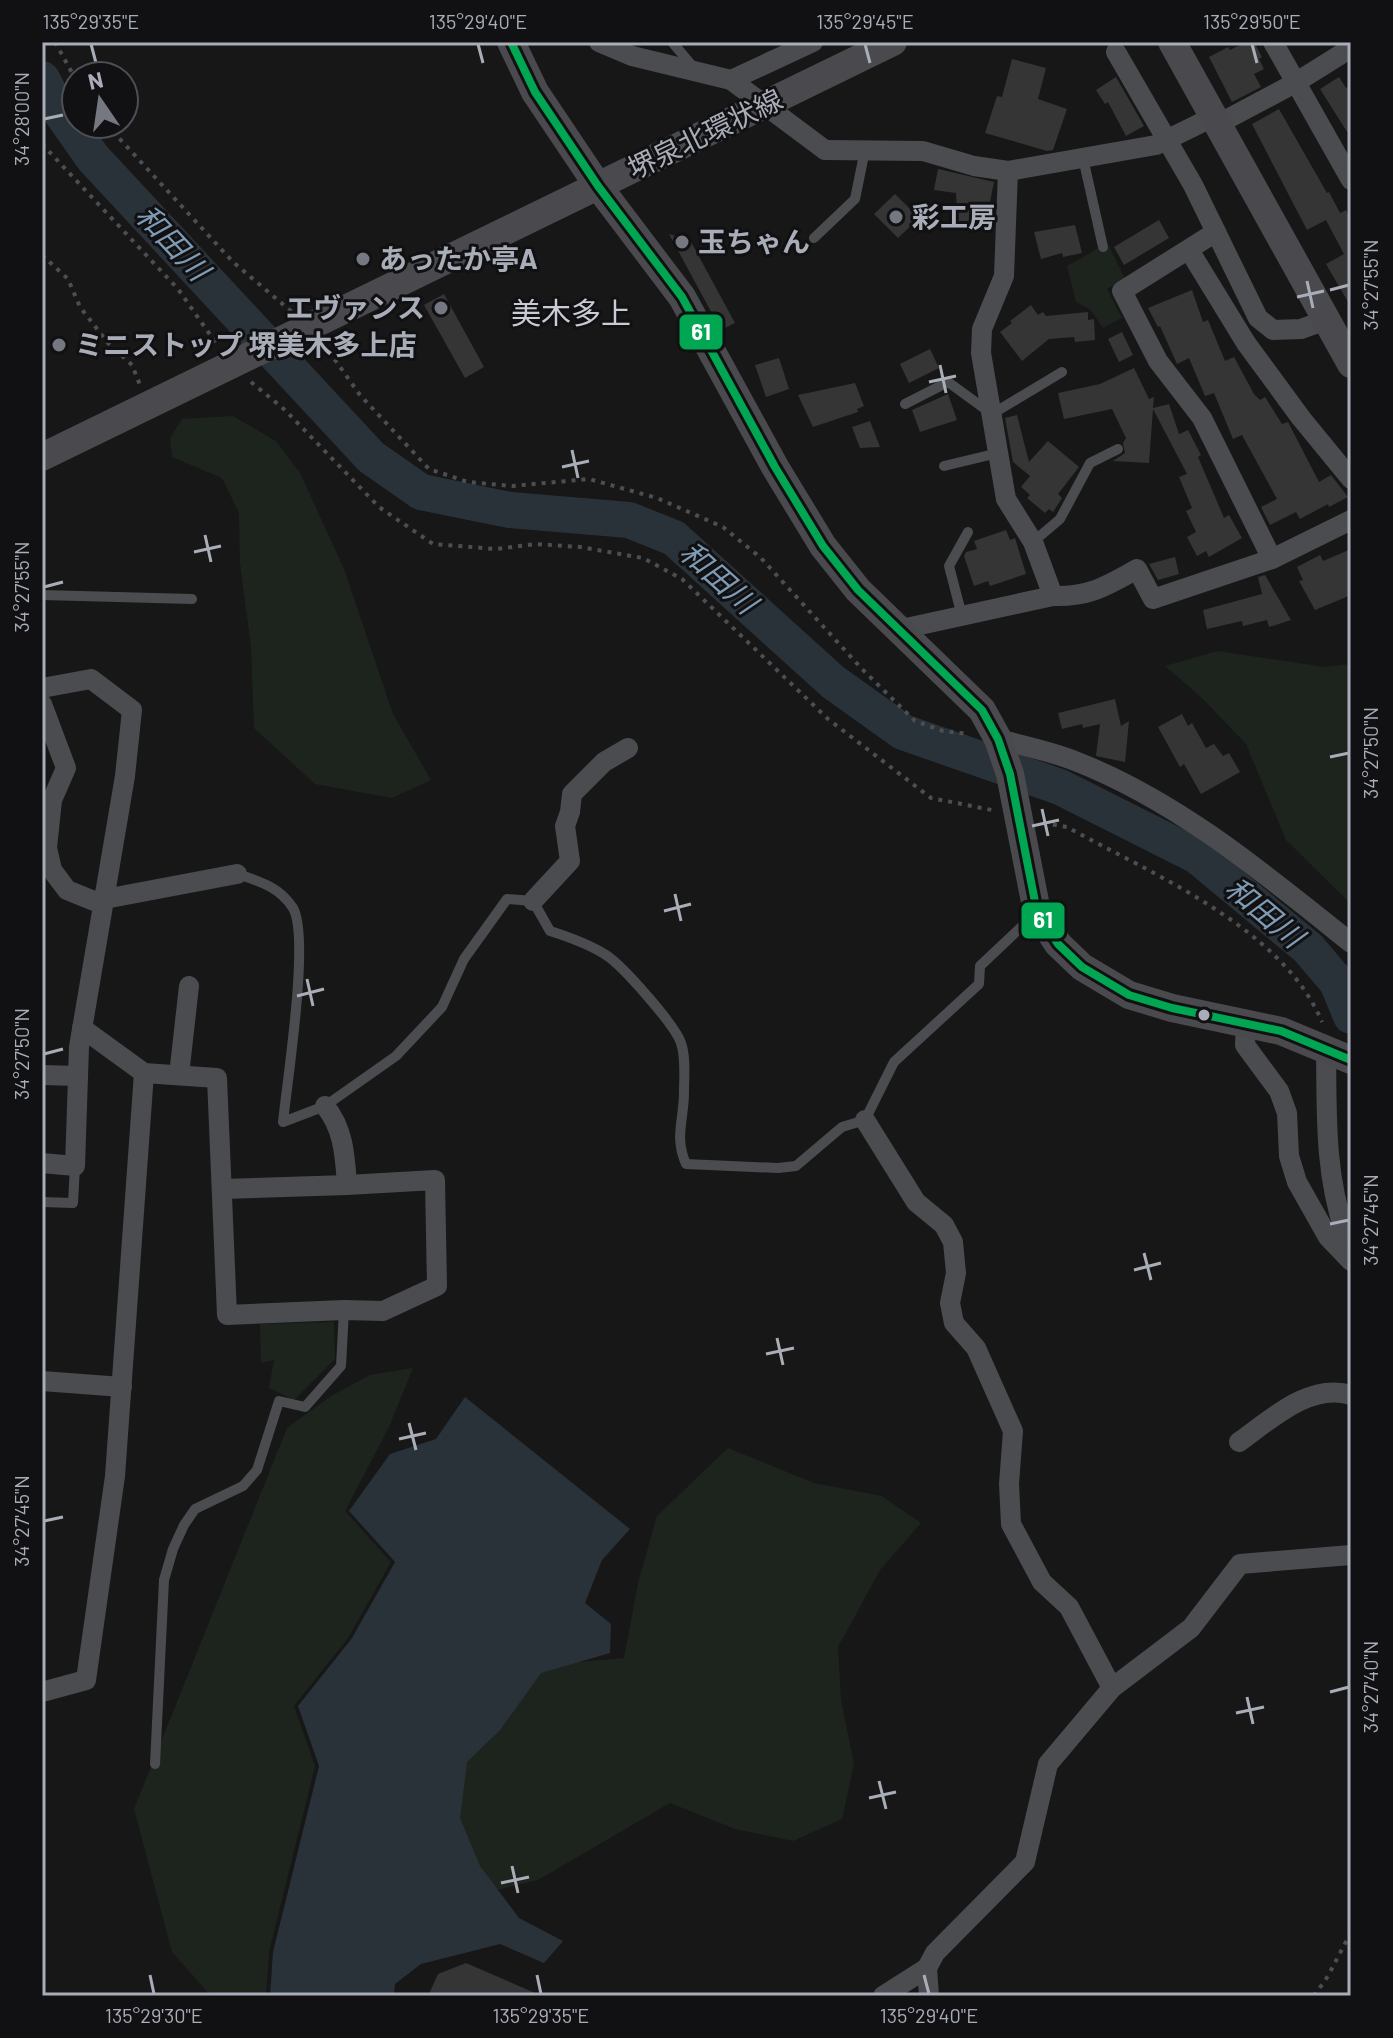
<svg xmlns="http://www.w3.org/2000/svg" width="1393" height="2038" font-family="Barlow,'Noto Sans JP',sans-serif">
	<rect width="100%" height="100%" fill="#171717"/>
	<g fill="#1d241e">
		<path d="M1109,246L1125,279L1107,289L1122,318L1103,328L1090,309L1076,302L1067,266L1099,248Z"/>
		<path d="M233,416L276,441L300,473L344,569L393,714L431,780L392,798L315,784L254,728L251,647L240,563L239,513L222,478L172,457L170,438L182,419Z"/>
		<path d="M1218,651L1324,667L1351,664V904L1286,840L1246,744L1203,699L1165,666Z"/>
		<path d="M334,1322L335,1359L294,1400L269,1388L274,1360L261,1363L260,1324Z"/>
		<path d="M413,1368L389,1427L345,1511L391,1562L348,1638L294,1706L315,1766L269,1952L266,1996H211L172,1952L134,1809L287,1428L331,1396L370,1375Z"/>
		<path d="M728,1448L814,1483L882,1496L921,1523L880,1570L838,1647L841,1700L854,1764L842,1819L793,1841L735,1829L670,1803L538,1880L485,1893L445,1811L463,1745L534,1666L624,1658L638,1583L657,1516Z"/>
	</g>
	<path fill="#2a3239" d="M465,1397L630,1529L602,1560L585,1603L611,1624L610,1653L541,1673L500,1730L467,1762L460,1818L480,1866L519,1918L563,1941L544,1963L500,1944L421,1964L395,1984L394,1996H270L273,1952L319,1766L298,1706L352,1638L395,1562L349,1511L390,1454L436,1439Z"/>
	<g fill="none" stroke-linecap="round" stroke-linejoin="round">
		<path stroke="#2a3239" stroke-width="36" d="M42,79L55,104L93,158L371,457L421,492L510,510L629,520L674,538L833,682L903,732L1060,787L1197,856L1308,948L1337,982L1351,1016"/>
	</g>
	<g fill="#353536">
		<path d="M1246,42H1254L1262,57L1259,59L1264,69L1254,74L1261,87L1232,102L1209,57L1228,47L1230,50Z"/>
		<path d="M1012,59L1046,68L1038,99L1067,109L1053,150L1047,151L985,133L997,96L1002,97Z"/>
		<path d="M1116,77L1144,126L1126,136L1108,102L1105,104L1096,90Z"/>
		<path d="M1339,77L1346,88L1351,84V138L1320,89Z"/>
		<path d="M1279,109L1327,193L1329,192L1340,213L1346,210L1351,220V307L1326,264L1344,254L1326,220L1307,230L1252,124Z"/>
		<path d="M938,169L994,182L990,202H994L993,226L958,229L956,193L934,190Z"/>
		<path d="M895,194L919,218L898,238L874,214Z"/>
		<path d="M1159,220L1169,238L1124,265L1114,247Z"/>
		<path d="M1075,225L1082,253L1063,257L1062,253L1041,259L1034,232Z"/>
		<path d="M669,234L690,240L735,323L721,330Z"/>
		<path d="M1192,290L1203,322L1208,320L1225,361L1234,357L1254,394L1260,400L1265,397L1282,424L1288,422L1319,482L1331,475L1348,497L1329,507L1328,504L1300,519L1296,512L1270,525L1261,507L1277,499L1242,435L1233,439L1214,393L1205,396L1189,358L1177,364L1160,326L1158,327L1148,308Z"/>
		<path d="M444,294L484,367L465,378L424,305Z"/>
		<path d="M1031,305L1038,315L1043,312L1046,316L1088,312V320L1094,319L1095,340L1075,342L1074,337L1049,339L1022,361L1000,332L1012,323L1010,321Z"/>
		<path d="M1122,332L1133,355L1119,362L1108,339Z"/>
		<path d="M930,349L939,368L909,383L900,364Z"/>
		<path d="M779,358L789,389L766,397L755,365Z"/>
		<path d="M1134,368L1149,399L1154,397L1153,408L1169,404L1179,434L1188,430L1201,455L1198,457L1224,518L1229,515L1242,538L1209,557L1206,551L1197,556L1187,537L1196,532L1186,511L1192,508L1179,477L1187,474L1153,409L1149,463L1113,461L1125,453L1123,443L1126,438L1112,409L1064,419L1058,393L1100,384Z"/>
		<path d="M855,383L864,406L857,409L858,412L813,427L798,395Z"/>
		<path d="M948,394L957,420L920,432L912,410Z"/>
		<path d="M1017,415L1029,462L1048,441L1079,467L1058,494L1062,498L1053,512L1049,509L1045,513L1027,498L1030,495L1021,487L1030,476L1013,462L1005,418Z"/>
		<path d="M870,421L880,447L860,448L852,427Z"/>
		<path d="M1006,530L1010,540L1015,538L1026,574L990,586L988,581L974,586L964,556L966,552L977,549L974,541Z"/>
		<path d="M1351,549V595L1315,610L1299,581L1303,580L1297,567L1320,555L1323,561Z"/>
		<path d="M1175,557L1179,574L1158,580L1149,564Z"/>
		<path d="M1265,575L1291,620L1269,627L1267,620L1243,626L1242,621L1207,629L1203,610L1262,594L1258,577Z"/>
		<path d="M1115,699L1121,726L1129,721L1125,762L1096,756L1100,724L1083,728L1082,724L1062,729L1058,713Z"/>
		<path d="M1182,714L1188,726L1192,723L1206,748L1214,744L1223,756L1229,753L1240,772L1201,794L1184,764L1180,767L1158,727Z"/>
		<path d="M466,1963L542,1996H428L438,1974Z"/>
	</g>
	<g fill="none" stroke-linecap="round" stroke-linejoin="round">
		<g stroke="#4d4e52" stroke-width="4" stroke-dasharray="4 6" stroke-linecap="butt">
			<path d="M55,42L76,80"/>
			<path d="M106,124L233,262L292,312"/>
			<path d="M42,144L178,289L218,346"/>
			<path d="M42,255L68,279L80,307L108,343L132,365L140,385"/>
			<path d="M323,343L360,395L429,469L468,482L512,486L589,479L657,498L723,527L761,558L862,669L915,721L943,731L969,734"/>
			<path d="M251,382L285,410L379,507L433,544L496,549L535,544L580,547L643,558L682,579L828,719L931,798L992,810"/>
			<path d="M1043,823L1067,827C1152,874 1283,928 1322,1022"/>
			<path d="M1314,1996L1328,1976L1351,1932"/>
		</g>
		<g stroke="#4b4c50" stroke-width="10">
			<path d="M672,42L694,68"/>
			<path d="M1083,158L1103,247"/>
			<path d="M814,238L855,199L865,150"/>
			<path d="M905,404L948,382L992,414L1062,372"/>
			<path d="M944,466L998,453"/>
			<path d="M1033,542L1060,519L1090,463L1118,449"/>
			<path d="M42,595L192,599"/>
			<path d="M962,616L949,566L968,532"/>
			<path d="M237,874C259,881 280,887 293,908C310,937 287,1082 283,1122L325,1106L396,1056L442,1007L464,959L507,899L533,901L550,931C569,937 589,944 606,955C623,966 675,1025 681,1043C686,1057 684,1077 684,1092C684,1120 674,1137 686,1164L778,1168L796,1166L842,1127L865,1120L894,1062L979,984L980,966L1036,913"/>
			<path d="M42,1202L73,1203L75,1166"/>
			<path d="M155,1764L164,1580L173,1549L184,1525L195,1509L243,1486L257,1470L279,1401L305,1407L341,1366L344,1310"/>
		</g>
		<g stroke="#4b4c50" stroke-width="20">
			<path d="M599,42L632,56L731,80L813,42"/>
			<path d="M1273,42L1351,180"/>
			<path d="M1116,52L1193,185L1258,318L1273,330L1301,329L1326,320"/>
			<path d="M1218,124L1295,83L1351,48"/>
			<path d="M825,150L923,151L974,166L1008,171L1156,145L1215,116"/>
			<path d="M1216,232L1122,291L1158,361L1202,418L1272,559"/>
			<path d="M1189,250L1246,343L1301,418L1351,479"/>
			<path d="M1053,596C1090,597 1106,586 1137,569L1153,599L1272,559L1351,520"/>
			<path d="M897,630L1053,596L1033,542L1006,499L981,353L982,329L1004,276L1008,171"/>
			<path d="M42,688L91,679L132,710L125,776L79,1047L75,1166L42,1163"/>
			<path d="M42,704L66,768L52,800L47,848L52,870L67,890L94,901L237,874"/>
			<path d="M998,739C1024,746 1050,751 1075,761C1178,801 1266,875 1351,943"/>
			<path d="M533,901L570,861L565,826L570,812L572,794L604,762L628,748"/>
			<path d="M1246,1022L1245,1045L1279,1091L1287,1113L1289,1156L1297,1182L1328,1237L1351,1261"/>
			<path d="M82,1028L144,1073L217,1078L227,1315L344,1310L383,1311L437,1286L435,1180L347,1185C345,1157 344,1129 325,1106"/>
			<path d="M1326,1048C1327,1113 1324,1170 1345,1233"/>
			<path d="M42,1075L78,1076"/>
			<path d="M179,1075L189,986"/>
			<path d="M865,1120L916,1202L944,1225L953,1242L956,1273L950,1303L954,1323L976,1348L1013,1431L1009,1484L1011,1524L1042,1582L1069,1607L1112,1688"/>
			<path d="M222,1189L347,1185"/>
			<path d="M42,1381L122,1387"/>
			<path d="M1239,1442C1270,1420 1310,1382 1351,1395"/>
			<path d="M42,1692L86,1680L115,1476L144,1073"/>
			<path d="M883,1996L927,1968"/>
			<path d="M929,1996L927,1968L935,1953L1025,1862L1048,1764L1112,1688L1191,1628L1240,1564L1351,1555"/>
		</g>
		<g stroke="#4a4a4e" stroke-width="28">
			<path d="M511,42L535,92L598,186L682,297L775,467L823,546L858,590L982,710L998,739L1010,774L1037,912L1058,944L1082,967L1129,995L1172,1008L1281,1031L1351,1060"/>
			<path d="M1172,42L1351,364"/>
			<path d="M42,457L893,42"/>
		</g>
		<path stroke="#4b4c50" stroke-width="20" d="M731,80L825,150"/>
		<g stroke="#111113" stroke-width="14">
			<path id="bus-1" d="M511,42L535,92L598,186L682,297L775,467L823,546L858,590L982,710L998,739L1010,774L1037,912L1058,944L1082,967L1129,995L1172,1008L1281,1031L1351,1060"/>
		</g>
		<use href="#bus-1" stroke="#00a651" stroke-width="8"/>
	</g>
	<path fill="none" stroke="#a8adb8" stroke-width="3" d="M91,44L96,63M478,44L483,63M865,44L870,63M1252,44L1257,63M44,119L63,115M1307,281L1313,308M1330,290L1349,285M1297,297L1324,291M940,365L946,393M929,382L956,376M572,450L578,478M562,467L589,461M205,535L211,562M194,552L221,546M44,587L63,582M1330,757L1349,753M1042,809L1048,836M1032,826L1059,820M675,894L681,921M664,911L691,904M307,979L313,1006M297,996L324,989M44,1054L63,1049M1330,1224L1349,1220M1144,1253L1151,1280M1134,1270L1161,1263M777,1338L783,1365M766,1354L794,1348M409,1423L416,1450M399,1439L426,1433M44,1521L63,1517M1330,1692L1349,1687M1247,1697L1253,1724M1236,1713L1264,1707M879,1781L886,1809M869,1798L896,1792M512,1866L518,1893M501,1883L529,1877M150,1975L154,1994M537,1975L541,1994M924,1975L929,1994"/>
	<g fill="#757880" stroke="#111113" stroke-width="3">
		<circle cx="896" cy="217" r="8"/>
		<circle cx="682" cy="242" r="8"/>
		<circle cx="363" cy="259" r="8"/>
		<circle cx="441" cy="308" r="8"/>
		<circle cx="59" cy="345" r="8"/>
	</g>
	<circle fill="#a8adb8" stroke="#111113" stroke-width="3" cx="1204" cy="1015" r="7"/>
	<g text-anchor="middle" stroke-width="6" stroke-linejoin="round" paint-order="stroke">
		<g font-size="28" fill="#a8adb8" stroke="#111113">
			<text transform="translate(705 134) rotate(-26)" y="10">堺泉北環状線</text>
		</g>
		<g font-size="28" font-weight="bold" fill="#a8adb8" stroke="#111113" text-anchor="start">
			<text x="912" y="227">彩工房</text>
			<text x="698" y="252">玉ちゃん</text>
			<text x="379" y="269">あったか亭A</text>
			<text x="425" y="318" text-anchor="end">エヴァンス</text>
			<text x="75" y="355">ミニストップ 堺美木多上店</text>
		</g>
		<g font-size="30" font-style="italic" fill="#7f9bb3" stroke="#111113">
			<text transform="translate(172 243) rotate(47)" y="10">和田川</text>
			<text transform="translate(718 578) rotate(42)" y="10">和田川</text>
			<text transform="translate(1264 913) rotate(40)" y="10">和田川</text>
		</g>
		<g font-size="30" fill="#c9ccd4" stroke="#111113">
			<text x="571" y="324">美木多上</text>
		</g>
	</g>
	<g stroke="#111113" stroke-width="3">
		<rect x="678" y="313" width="46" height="38" rx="8" fill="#00a651"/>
		<rect x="1020" y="901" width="46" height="39" rx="8" fill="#00a651"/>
	</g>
	<g font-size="22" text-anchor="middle" font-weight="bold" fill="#fff">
		<text x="701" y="340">61</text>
		<text x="1043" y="928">61</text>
	</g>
	<rect width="1393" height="2038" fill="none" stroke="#111113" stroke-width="88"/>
	<g transform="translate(100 100) rotate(347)"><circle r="38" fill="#111113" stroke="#4d4f55" stroke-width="2"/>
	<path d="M0-6L14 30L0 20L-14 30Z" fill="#757880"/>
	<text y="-12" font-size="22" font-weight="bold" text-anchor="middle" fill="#a8adb8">N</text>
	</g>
	<rect x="44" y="44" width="1305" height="1950" fill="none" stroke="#a8adb8" stroke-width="3"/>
	<g font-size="20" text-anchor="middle" fill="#a8adb8">
		<text x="91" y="29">135°29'35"E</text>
		<text x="478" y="29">135°29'40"E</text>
		<text x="865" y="29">135°29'45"E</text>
		<text x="1252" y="29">135°29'50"E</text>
		<text transform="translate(22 119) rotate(-90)" y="7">34°28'00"N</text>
		<text transform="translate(1371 285) rotate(-90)" y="7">34°27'55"N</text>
		<text transform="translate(22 587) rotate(-90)" y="7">34°27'55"N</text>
		<text transform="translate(1371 753) rotate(-90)" y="7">34°27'50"N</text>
		<text transform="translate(22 1054) rotate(-90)" y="7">34°27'50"N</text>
		<text transform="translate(1371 1220) rotate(-90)" y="7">34°27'45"N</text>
		<text transform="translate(22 1521) rotate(-90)" y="7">34°27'45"N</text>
		<text transform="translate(1371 1687) rotate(-90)" y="7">34°27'40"N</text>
		<text x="154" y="2023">135°29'30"E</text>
		<text x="541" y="2023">135°29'35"E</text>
		<text x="929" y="2023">135°29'40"E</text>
	</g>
</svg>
